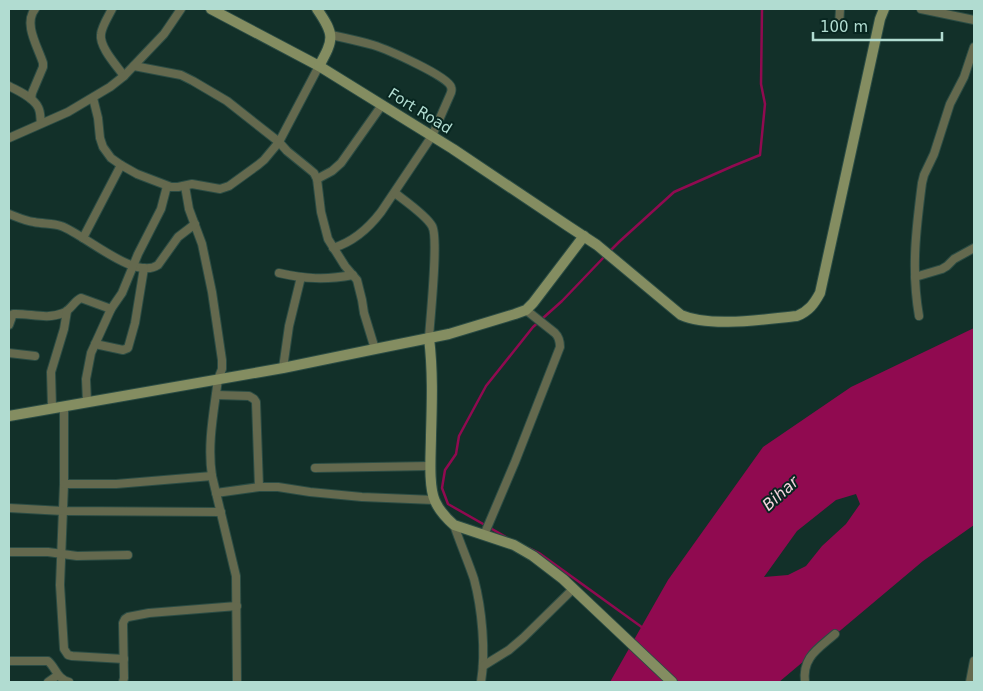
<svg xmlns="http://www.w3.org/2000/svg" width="983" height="691" font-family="'DejaVu Sans',sans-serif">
	<rect width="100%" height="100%" fill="#123029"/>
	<path fill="#900a50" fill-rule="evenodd" d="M974,328V525L923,561L779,682H610L668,580L763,447L851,387ZM856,494L860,504L846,524L822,546L806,566L788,575L764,577L797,531L836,500Z"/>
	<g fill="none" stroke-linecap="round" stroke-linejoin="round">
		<g stroke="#900a50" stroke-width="2.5">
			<path d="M610,251L620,241L674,192L733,166L760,155L765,104L761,84L762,9"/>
			<path d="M506,537L448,504L442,488L445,470L456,454L459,436L486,386L533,327L562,301L606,255"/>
			<path d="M529,548L539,553L643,628"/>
		</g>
		<g stroke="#2b4c44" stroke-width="10">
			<g id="street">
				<path d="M112,9C108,17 102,26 101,34C99,47 117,66 124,76"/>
				<path d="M921,9L974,20"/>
				<path d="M839,26L840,9"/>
				<path d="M331,35C345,38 359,41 373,45C386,49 448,76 451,87C452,89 451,93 450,95L432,136L381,212C368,229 353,242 333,248"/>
				<path d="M134,66L181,75L193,81L227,101L279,142L287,151L308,168L314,173L317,179L321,212L328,239L345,266L357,280L362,300L364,313L375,349"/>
				<path d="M9,86C18,91 33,97 38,107C41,112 40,118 41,123"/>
				<path d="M93,98L98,118L100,138L103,147L111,158L121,165L137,174L171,187H178L192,184L220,189L229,186L258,165L264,160L279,142L319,66"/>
				<path d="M31,99L32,93L43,67V63C38,47 23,24 35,9"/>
				<path d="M9,138L68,112L110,87L124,76L164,34L181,9"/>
				<path d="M317,179L332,171L341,163L382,105"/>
				<path d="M185,186L189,209L202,244L212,292L222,360V369L218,379C214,411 207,444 212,476L236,576L237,682"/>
				<path d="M395,193C404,200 427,216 432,226C439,237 430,320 429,338"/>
				<path d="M9,214C17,217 25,221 34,222C43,224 53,223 61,226C84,234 135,281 158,265L178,237L195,224"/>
				<path d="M83,238L121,165"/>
				<path d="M279,273C305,279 326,280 353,275"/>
				<path d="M915,277L942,269L947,266L954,259L974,248"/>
				<path d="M919,316C911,270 916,229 922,183L924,175L934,154L950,104L964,77L974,47"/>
				<path d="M9,325L13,314C30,313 46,320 63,313C71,310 74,301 81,298L111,309"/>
				<path d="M95,344L123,350L128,348L135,323L144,268"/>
				<path d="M9,353L35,356"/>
				<path d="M283,368L289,326L301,277"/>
				<path d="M216,395L249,396L254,399L256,402L259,487"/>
				<path d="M87,402L86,379L91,353L111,309L122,293L138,254L161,209L167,186"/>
				<path d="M64,406V484L60,585L64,649L68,655L72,656L124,659"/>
				<path d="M52,408L51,372L64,329L67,311"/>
				<path d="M315,468L430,466"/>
				<path d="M64,484H116L212,476"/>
				<path d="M216,493L259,487H278L310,492L362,497L434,500"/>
				<path d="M9,508L63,511L221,512"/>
				<path d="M454,525C460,543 468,561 474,579C482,609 486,652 481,682"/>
				<path d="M484,535L515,462L560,347C560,341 559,337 555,333L526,310"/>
				<path d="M9,552H48L77,556L128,555"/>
				<path d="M9,661H48C56,668 57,679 69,682"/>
				<path d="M483,666L509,650L523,638L573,589"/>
				<path d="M48,682L58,675"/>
				<path d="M123,682L124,678L123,623L125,619L128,617L149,613L237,606"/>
				<path d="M805,682C802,657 818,649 835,634"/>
				<path d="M970,682L974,661"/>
			</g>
		</g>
		<g stroke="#2b4c44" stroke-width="12">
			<g id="secondary">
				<path d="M211,9L319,66L453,149L568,226L597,245L681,315C711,328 765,319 797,316C809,311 814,304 820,293L880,19L884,9"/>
				<path d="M317,9C335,35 334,39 319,66"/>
				<path d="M429,338C433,371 432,402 431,435C431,452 428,486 435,501C439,510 446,518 454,525L514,545L533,556L563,579L672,682"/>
				<path d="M9,416L283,368L375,349L449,334L515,314L526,310L533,303L584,236"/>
			</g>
		</g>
		<use href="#street" stroke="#64694e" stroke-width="8"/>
		<use href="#secondary" stroke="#848d61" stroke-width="10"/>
	</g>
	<g text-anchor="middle" stroke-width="4" stroke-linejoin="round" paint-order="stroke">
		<g font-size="15" fill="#b1dcd1" stroke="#082620">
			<text transform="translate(420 111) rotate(32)" y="5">Fort Road</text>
		</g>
		<g font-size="16" font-style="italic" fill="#f4d3dd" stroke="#082620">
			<text transform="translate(780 493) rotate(-42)" y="6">Bihar</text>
		</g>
	</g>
	<rect width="983" height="691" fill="none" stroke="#b1dcd1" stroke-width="20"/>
	<path d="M813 32v8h129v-8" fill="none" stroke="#b1dcd1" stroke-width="2.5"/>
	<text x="820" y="32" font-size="15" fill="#b1dcd1" stroke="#082620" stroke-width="4" paint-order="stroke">100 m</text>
</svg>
